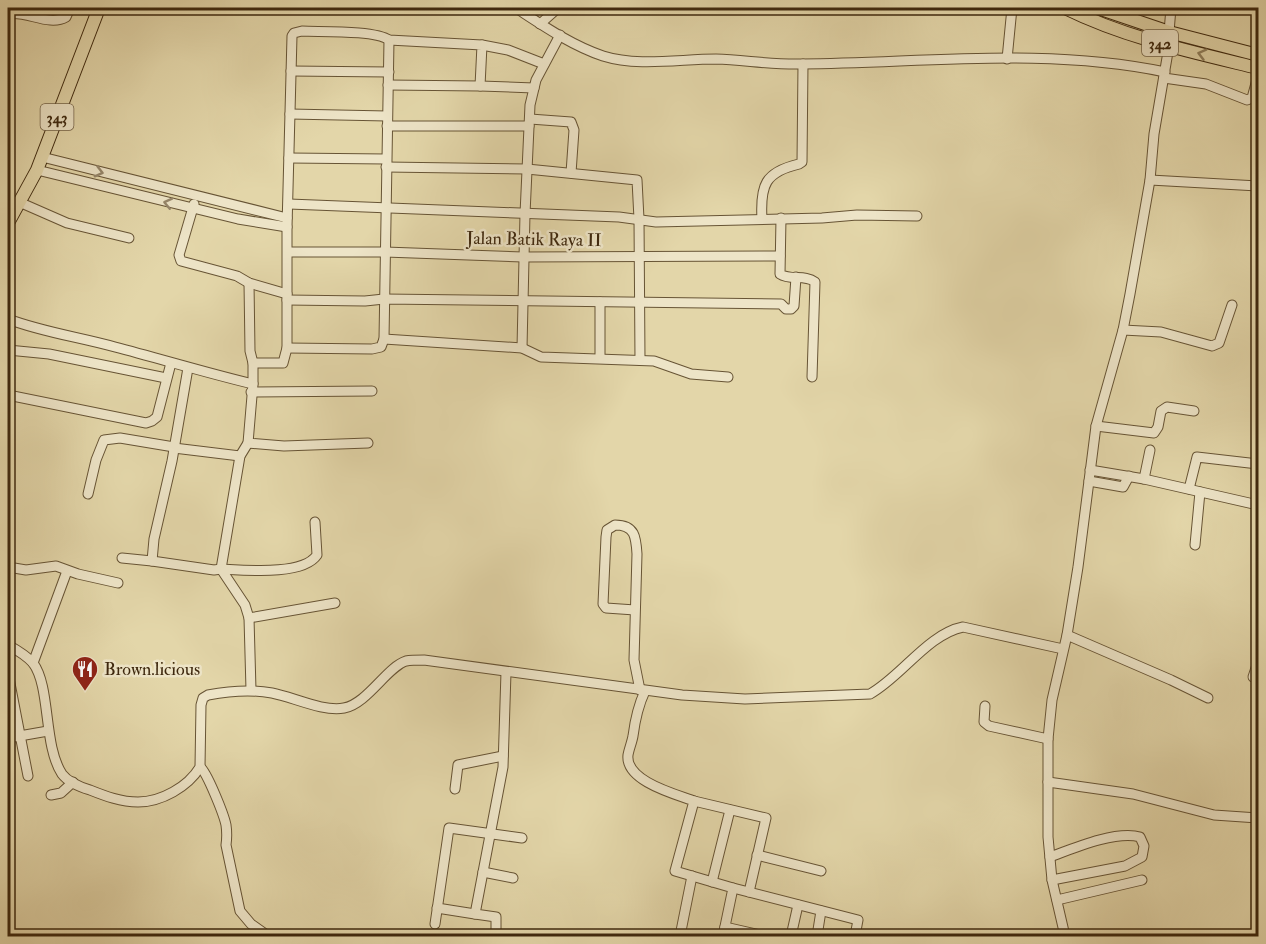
<svg xmlns="http://www.w3.org/2000/svg" width="1266" height="944" font-family="'IM FELL Double Pica',serif">
	<rect width="100%" height="100%" fill="#e3d6a9"/>
	<filter id="stains"><feTurbulence type="fractalNoise" baseFrequency=".00333" numOctaves="4"/><feColorMatrix values="0 0 0 0 .2 0 0 0 0 .09 0 0 0 0 .02 0 0 0 .5 -.17"/></filter>
	<radialGradient id="worn" r=".72"><stop offset=".6" stop-color="#630" stop-opacity="0"/><stop offset="1" stop-color="#630" stop-opacity=".3"/></radialGradient>
	<g fill="none" stroke-linecap="round" stroke-linejoin="round">
		<g stroke="#675435" stroke-width="11">
			<g id="minor">
				<path d="M511,8L519,10C545,27 573,46 603,56C638,67 680,59 716,59C745,60 773,65 802,64C923,63 1045,47 1165,72"/>
				<path d="M8,14C26,10 49,27 66,17L70,8"/>
				<path d="M540,24L558,8"/>
				<path d="M1169,32L1171,8"/>
				<path d="M482,45L508,50L544,64"/>
				<path d="M1007,59L1012,8"/>
				<path d="M291,71L389,72"/>
				<path d="M1164,78L1206,84L1247,100L1252,98L1258,76"/>
				<path d="M480,86L534,88"/>
				<path d="M290,114L387,116"/>
				<path d="M530,119L571,122L574,130L571,173"/>
				<path d="M387,126H529"/>
				<path d="M42,157L287,218"/>
				<path d="M289,158L386,159"/>
				<path d="M386,167L527,169L637,180L639,219L640,360"/>
				<path d="M37,170L238,219L287,227"/>
				<path d="M1150,180L1258,186"/>
				<path d="M19,202L67,223L129,238"/>
				<path d="M194,204L179,255L181,261L237,276L249,283L287,294"/>
				<path d="M289,204L619,217L656,222L822,218L857,215L917,216"/>
				<path d="M781,218L780,274C790,281 805,274 815,282L812,377"/>
				<path d="M762,219C760,185 765,172 799,164L802,162L803,64"/>
				<path d="M288,252H385L523,257L780,256"/>
				<path d="M249,283L250,351L253,363V384"/>
				<path d="M287,300L365,301L384,299L781,304L786,309H791L794,306L796,277"/>
				<path d="M8,319C42,332 79,337 115,347C161,359 207,373 253,384L248,443L284,446L368,443"/>
				<path d="M1123,330L1161,332L1212,346L1219,343L1232,305"/>
				<path d="M384,339L522,348L541,357L654,361L691,374L728,377"/>
				<path d="M287,348L372,349L381,347L384,339L389,40"/>
				<path d="M522,348L525,214L530,105L536,80L560,35"/>
				<path d="M8,350L49,354L166,378"/>
				<path d="M600,358V302"/>
				<path d="M253,363H283L287,348V227L292,36L294,33L302,31C321,32 375,30 389,40L482,45L480,86L388,85"/>
				<path d="M188,368L172,461L154,539L152,561L214,570L221,569L240,456L248,443"/>
				<path d="M251,392L372,391"/>
				<path d="M8,395L146,423L152,421L157,417L171,363"/>
				<path d="M1096,426L1154,433L1158,427L1161,411L1167,407L1194,411"/>
				<path d="M174,448L240,456"/>
				<path d="M1090,470L1144,479L1258,505"/>
				<path d="M1144,479L1150,450"/>
				<path d="M1089,481L1123,487L1129,476"/>
				<path d="M1189,489L1197,457L1258,464"/>
				<path d="M88,494L96,460L104,440L120,438L174,447"/>
				<path d="M1258,521V530"/>
				<path d="M1195,545L1200,492"/>
				<path d="M122,558L152,561"/>
				<path d="M8,567L26,570L56,566L78,574L118,583"/>
				<path d="M221,569C244,570 303,576 317,555L315,522"/>
				<path d="M221,569L245,605L249,618L251,690"/>
				<path d="M635,610L606,608L603,604L606,537L607,530L615,525C635,525 636,537 637,554L634,660L640,690"/>
				<path d="M249,618L335,603"/>
				<path d="M1067,635L1171,680L1208,698"/>
				<path d="M8,645C17,650 26,655 33,663C51,687 43,745 62,774C68,782 80,787 90,790C105,796 121,802 138,802C161,802 188,787 200,767L201,705L203,698L208,695C229,691 250,689 272,693C293,697 323,712 344,708C367,704 387,667 406,661C411,660 419,660 424,660L682,695L745,699L870,694C901,677 928,634 963,627L1063,649"/>
				<path d="M33,663L67,571"/>
				<path d="M8,673L28,776"/>
				<path d="M1253,677L1258,662"/>
				<path d="M645,691C638,706 635,720 633,736C632,742 629,749 628,755C625,781 675,794 694,801L675,871L733,888L723,936"/>
				<path d="M985,706L984,722L989,726L1048,739"/>
				<path d="M8,738L48,731"/>
				<path d="M200,767C207,772 224,815 226,825C227,832 227,838 226,845L240,911L251,924L268,936"/>
				<path d="M1048,782L1133,794L1214,815L1258,818"/>
				<path d="M455,789L458,765L503,756"/>
				<path d="M51,795L61,793L73,782"/>
				<path d="M694,801L766,818L749,892"/>
				<path d="M757,855L821,871"/>
				<path d="M1050,857C1074,848 1117,830 1140,837L1144,846L1142,857L1125,866L1052,880"/>
				<path d="M483,872L513,878"/>
				<path d="M712,882L730,810"/>
				<path d="M733,888L858,920L855,936"/>
				<path d="M1057,900L1142,880"/>
				<path d="M437,908L475,914"/>
				<path d="M435,924L449,828L522,838"/>
				<path d="M725,927L765,936"/>
				<path d="M496,936V917L475,914L503,767L506,672"/>
				<path d="M680,936L692,876"/>
				<path d="M791,936L798,905"/>
				<path d="M817,936L821,911"/>
				<path d="M1065,936L1052,880L1048,837V739L1052,700L1067,635L1078,567L1096,426L1123,330L1130,294L1150,180L1154,134L1169,46"/>
			</g>
		</g>
		<g stroke="#3e280e" stroke-width="14">
			<g id="major">
				<path d="M1065,8C1126,38 1192,52 1258,68"/>
				<path d="M1098,8L1169,32L1258,55"/>
				<path d="M8,223L37,170L99,8"/>
			</g>
		</g>
		<use href="#minor" stroke="#ede4c7" stroke-width="9"/>
		<use href="#major" stroke="#e3d6a9" stroke-width="12"/>
	</g>
	<defs><path id="oneway-chevron" d="M-2-3.5L2.5 0L-2 3.5" fill="none" stroke-width="1.6" stroke-linecap="round" stroke-linejoin="round" transform="scale(1.5)"/></defs>
	<use stroke="#907f5c" href="#oneway-chevron" transform="translate(1202 54) rotate(-165)"/>
	<g stroke="#96866a">
		<use href="#oneway-chevron" transform="translate(99 172) rotate(14)"/>
		<use href="#oneway-chevron" transform="translate(168 203) rotate(-167)"/>
	</g>
	<defs>
		<g id="restaurant-pin" transform="scale(1.35)"><path d="M0 17L-7.5 6A9.5 9.5 0 1 1 7.5 6Z" fill="#8f2418" stroke="#ede4c7"/><path d="M-5-6h1v4h1v-4h1v4h1v-4h1v5L-1.5 .5V6h-2V.5L-5-1ZM5-6V6H3V1.5H1.5Q1.5-4 5-6Z" fill="#fff"/></g>
	</defs>
	<g fill-rule="evenodd">
		<use href="#restaurant-pin" x="85" y="669"/>
	</g>
	<g text-anchor="middle" stroke-width="5" stroke-linejoin="round" paint-order="stroke">
		<g fill="#ede4c7" stroke="#726046" stroke-width="1.5">
			<rect x="1142" y="30" width="36" height="26" rx="4.5"/>
			<rect x="40.5" y="104" width="33" height="26" rx="4.5"/>
		</g>
		<g font-size="16" font-weight="bold" fill="#3e280e">
			<text x="1160" y="49">342</text>
			<text x="57" y="123">343</text>
		</g>
		<g font-size="18" fill="#3e280e" stroke="#ede4c7">
			<text transform="translate(534 239) rotate(1)" y="6">Jalan Batik Raya II</text>
		</g>
		<g font-size="18" fill="#3e280e" stroke="#ede4c7" text-anchor="start">
			<text x="104" y="675">Brown.licious</text>
		</g>
	</g>
	<rect width="1266" height="944" fill="none" stroke="#e3d6a9" stroke-width="30"/>
	<rect x="9" y="9" width="1248" height="926" fill="none" stroke="#3e280e" stroke-width="3"/>
	<rect x="15" y="15" width="1236" height="914" fill="none" stroke="#3e280e" stroke-width="1.5"/>
	<rect width="100%" height="100%" filter="url(#stains)"/>
	<rect width="100%" height="100%" fill="url(#worn)"/>
</svg>
